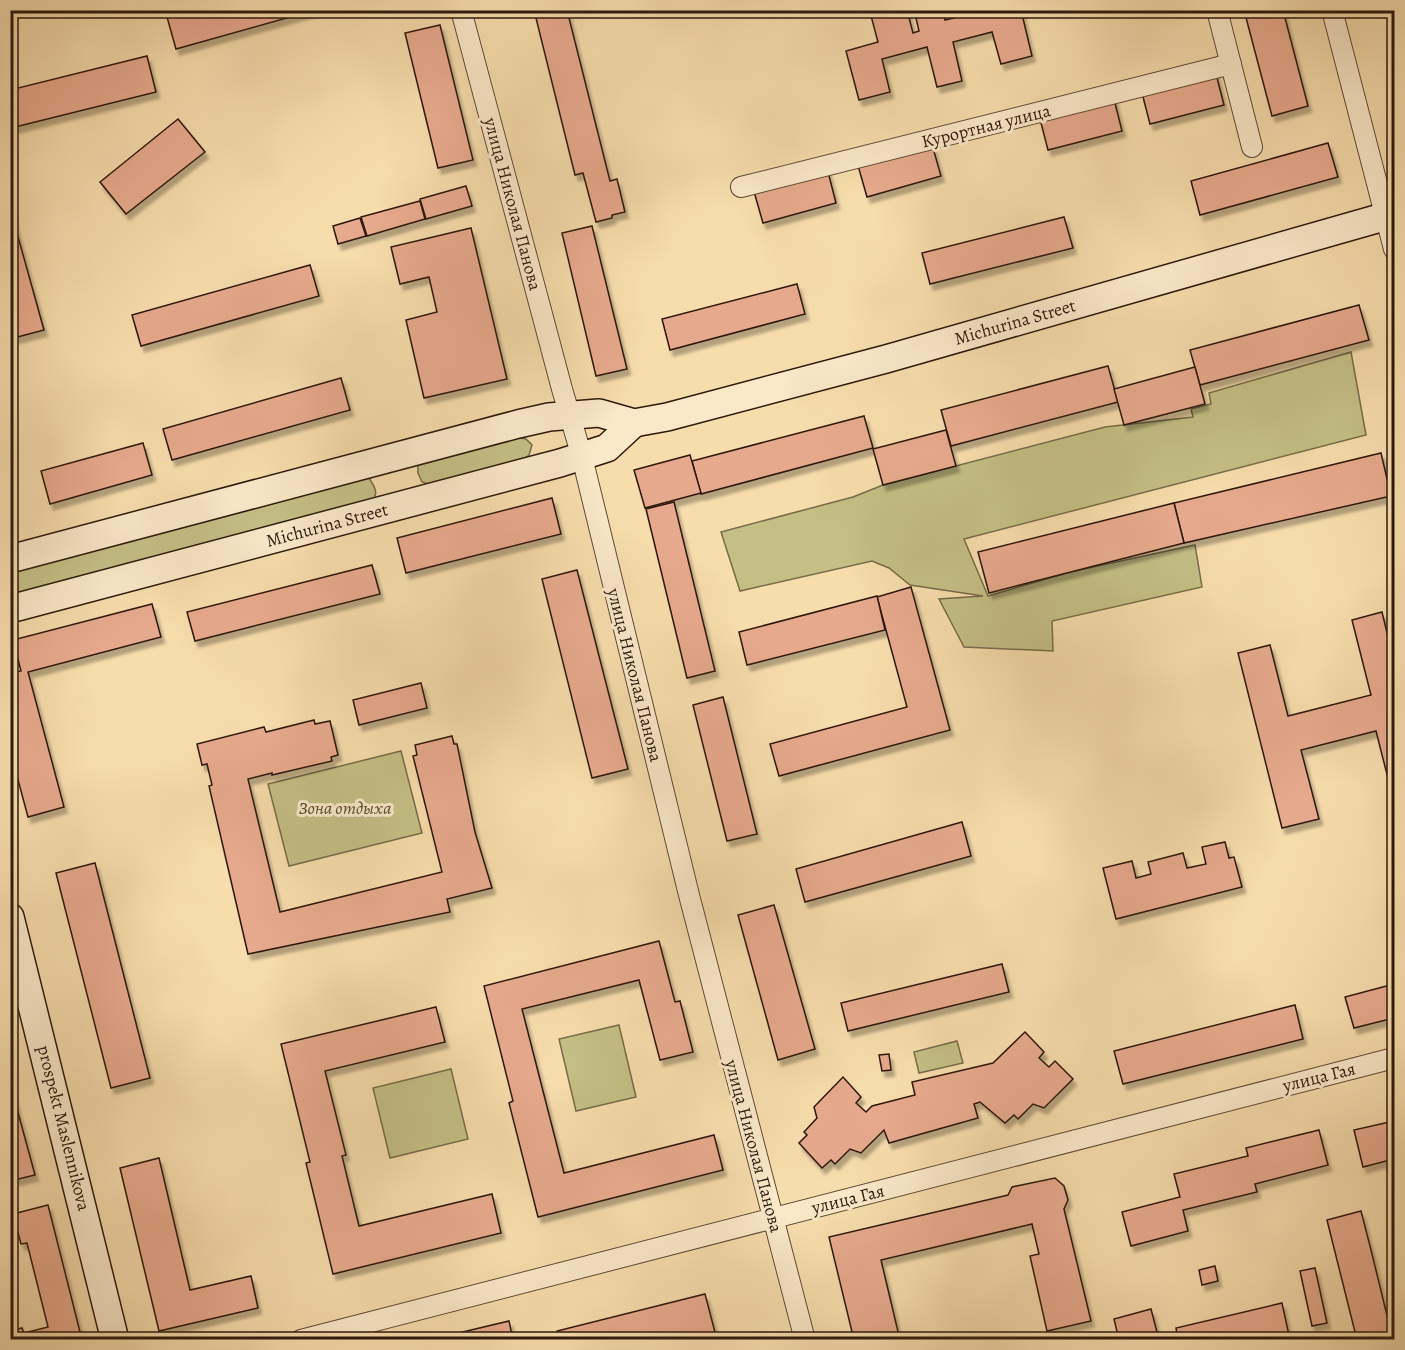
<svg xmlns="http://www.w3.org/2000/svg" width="1405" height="1350" font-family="Alegreya,serif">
	<defs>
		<filter id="shadow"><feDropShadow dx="3.5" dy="6" stdDeviation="1.5" flood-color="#0004"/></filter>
	</defs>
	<rect width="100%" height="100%" fill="#f7dcac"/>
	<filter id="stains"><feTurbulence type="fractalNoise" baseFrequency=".00333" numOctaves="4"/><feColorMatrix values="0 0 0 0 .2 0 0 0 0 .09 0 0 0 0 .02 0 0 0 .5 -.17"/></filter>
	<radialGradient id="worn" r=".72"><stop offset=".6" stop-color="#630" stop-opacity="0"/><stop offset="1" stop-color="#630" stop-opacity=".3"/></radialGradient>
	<g fill="#c3bf85" stroke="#786c4a" stroke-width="1.5">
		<path d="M1351,352L1366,435L964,539L988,596L1070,572L1195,545L1202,587L1052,621L1053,651L964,647L939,599L983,596L910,585L889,568L872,561L740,591L721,532L853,497L883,485L1105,427L1193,417L1191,409L1211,404L1209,393Z"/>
		<path d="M510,436L526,439L532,445L529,455L521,461L432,485L422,482L418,473V466L426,457Z"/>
		<path d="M357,475L369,478C378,491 378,495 368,507L11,597V570Z"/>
		<path d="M401,751L422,833L289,866L268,784Z"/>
		<path d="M619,1025L636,1097L576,1111L559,1039Z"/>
		<path d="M957,1041L963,1063L919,1073L914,1052Z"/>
		<path d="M451,1069L468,1139L390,1158L373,1088Z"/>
	</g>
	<g fill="#e7a98d" stroke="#2d190e" stroke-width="1.5" filter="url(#shadow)">
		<path d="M192,10H315L176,49L167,17Z"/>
		<path d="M534,10H567L610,181L617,179L625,212L612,215V218L596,222L583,173L575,175Z"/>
		<path d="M875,10H907L913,33L919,31L915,14L930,10H942L945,20L954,18L952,10H988L989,15L1006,10H1021L1032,56L1001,64L992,32L953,42L962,81L937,87L927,47L882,59L890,92L859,100L846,51L878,42L870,12Z"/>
		<path d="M1244,10H1283L1308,106L1272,116Z"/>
		<path d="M1387,10H1394V39Z"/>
		<path d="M440,25L473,160L438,168L405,33Z"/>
		<path d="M147,56L156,92L11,128L10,90Z"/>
		<path d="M1215,70L1224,105L1150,124L1141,89Z"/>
		<path d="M1113,95L1122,131L1048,150L1039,115Z"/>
		<path d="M178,119L205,152L126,214L100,182Z"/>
		<path d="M931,141L941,176L867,197L857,162Z"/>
		<path d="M1328,143L1338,177L1200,215L1191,181Z"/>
		<path d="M827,168L836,203L763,223L753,188Z"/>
		<path d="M466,186L472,206L426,219L420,199Z"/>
		<path d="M420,201L425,219L367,236L361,217Z"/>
		<path d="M10,208L44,330L10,339Z"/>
		<path d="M1064,217L1073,248L930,284L922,253Z"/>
		<path d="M360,218L366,236L338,244L333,226Z"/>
		<path d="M592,226L627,369L596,376L562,233Z"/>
		<path d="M471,228L507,379L424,398L406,320L437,312L429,277L400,284L391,247Z"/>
		<path d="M310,265L319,296L141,346L132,315Z"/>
		<path d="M797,284L805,314L670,350L662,319Z"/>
		<path d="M1359,305L1369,340L1200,385L1190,350Z"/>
		<path d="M1108,366L1118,402L951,446L941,410Z"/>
		<path d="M1195,367L1205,404L1124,425L1114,389Z"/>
		<path d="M341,378L350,410L172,460L163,429Z"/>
		<path d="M864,416L873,448L701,494L692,461Z"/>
		<path d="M946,430L956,466L883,485L873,449Z"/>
		<path d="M143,443L152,475L50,504L41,471Z"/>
		<path d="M1381,453L1391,496L1184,543L1174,503Z"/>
		<path d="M690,455L701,493L645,508L634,470Z"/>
		<path d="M552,498L561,534L406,573L397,538Z"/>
		<path d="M674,502L715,671L687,678L646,509Z"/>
		<path d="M1174,503L1184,543L989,593L978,552Z"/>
		<path d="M372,565L380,594L195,641L187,612Z"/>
		<path d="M577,570L628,769L592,778L542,579Z"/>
		<path d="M911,587L950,730L779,776L770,744L907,707L877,597Z"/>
		<path d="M877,596L885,630L747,665L739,632Z"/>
		<path d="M152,604L161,637L28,672L64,807L28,817L10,750V673L21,671L13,640Z"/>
		<path d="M1382,612L1394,662V802L1376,731L1301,750L1319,819L1282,828L1238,653L1270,645L1288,716L1371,695L1352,620Z"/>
		<path d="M421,683L427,708L359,725L353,700Z"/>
		<path d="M723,697L757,834L727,841L693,705Z"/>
		<path d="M314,720L315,724L330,721L338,755L331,757L332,761L272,775V773L248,779L280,912L442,872L413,756L417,755L415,745L452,736L454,744H457L475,832L492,888L447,899L450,912L248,954L209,786L212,785L207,764L202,765L197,744L264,727L266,732Z"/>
		<path d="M962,822L971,856L805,902L796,869Z"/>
		<path d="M1225,842L1229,858L1234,857L1242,887L1116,919L1103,868L1132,861L1136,878L1151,874L1148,862L1183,853L1187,868L1206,864L1202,847Z"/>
		<path d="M95,863L150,1078L111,1088L56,873Z"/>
		<path d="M774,905L815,1049L778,1060L738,915Z"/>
		<path d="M659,941L675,1002L680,1001L693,1052L660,1060L639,980L522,1009L564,1173L714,1135L723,1170L538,1217L509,1103L513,1101L484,986Z"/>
		<path d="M1002,964L1009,992L848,1031L841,1003Z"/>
		<path d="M1394,984V1018L1354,1028L1345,997Z"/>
		<path d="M1295,1005L1303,1039L1123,1084L1114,1051Z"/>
		<path d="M436,1007L445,1042L325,1071L346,1155L342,1156L359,1226L492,1194L501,1233L333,1274L306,1163L310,1162L281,1044Z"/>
		<path d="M1025,1032L1044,1052L1039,1058L1049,1067L1055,1061L1073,1079L1044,1108L1033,1104L1018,1119L1014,1115L1005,1123L980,1102L974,1104L978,1118L889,1143L884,1130L861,1153L850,1149L835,1164L831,1160L822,1168L799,1143L807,1135L804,1132L817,1118L814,1107L843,1077L861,1097L856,1103L866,1112L872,1106L915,1095L912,1082L993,1063Z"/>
		<path d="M889,1054L891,1070L882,1071L879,1055Z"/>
		<path d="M10,1083L35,1175L10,1181Z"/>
		<path d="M1394,1121V1159L1363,1167L1354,1130Z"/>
		<path d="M1319,1130L1328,1165L1255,1184L1257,1192L1183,1210L1188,1231L1131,1246L1122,1212L1180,1197L1174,1174L1248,1156L1246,1148Z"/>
		<path d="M159,1158L190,1290L251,1276L258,1308L159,1331L120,1168Z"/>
		<path d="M1055,1178L1064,1186L1068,1200L1064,1209L1091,1321L1047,1331L1030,1256L1039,1254L1032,1224L881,1260L900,1340H854L829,1237L1008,1195L1012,1187Z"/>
		<path d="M48,1205L82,1340H10V1331L22,1328L24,1333L48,1327L27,1243L21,1244L13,1214Z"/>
		<path d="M1361,1211L1371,1250L1393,1340H1357L1327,1220Z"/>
		<path d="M1215,1266L1218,1281L1202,1285L1199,1270Z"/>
		<path d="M1315,1268L1327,1323L1312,1326L1300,1271Z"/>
		<path d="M705,1294L717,1340H559L557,1331Z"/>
		<path d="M1282,1303L1290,1340H1178L1176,1328Z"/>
		<path d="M1151,1309L1159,1340H1119L1114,1319Z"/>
		<path d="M509,1321L513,1340H429Z"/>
	</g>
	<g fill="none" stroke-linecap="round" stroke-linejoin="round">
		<g stroke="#604a36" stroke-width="22">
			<g id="minor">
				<path d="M461,10L562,389L582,457L689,895L805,1340"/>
				<path d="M1217,10L1252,147"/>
				<path d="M1332,10L1394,249"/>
				<path d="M741,187L1231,64"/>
				<path d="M301,1340L1394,1058"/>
			</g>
		</g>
		<g stroke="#2d190e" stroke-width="30">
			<g id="secondary">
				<path d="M10,559L518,424L549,417L599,413L634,423L667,417L886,359L1394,214"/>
				<path d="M10,609L560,463L607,448L634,423"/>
				<path d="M10,917L115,1340"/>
			</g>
		</g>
		<use href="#minor" stroke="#fae8c9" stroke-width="20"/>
		<use href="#secondary" stroke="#fae8c9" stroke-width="27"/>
	</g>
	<g text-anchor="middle" stroke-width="6" stroke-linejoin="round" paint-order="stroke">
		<g font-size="18" fill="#2d190e" stroke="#fae8c9">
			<text transform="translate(986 126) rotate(-14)" y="6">Курортная улица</text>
			<text transform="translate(513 204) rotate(75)" y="6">улица Николая Панова</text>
			<text transform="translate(1015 322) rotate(-16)" y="6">Michurina Street</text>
			<text transform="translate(327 525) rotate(-15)" y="6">Michurina Street</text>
			<text transform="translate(635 675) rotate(76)" y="6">улица Николая Панова</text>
			<text transform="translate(1319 1077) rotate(-14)" y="6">улица Гая</text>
			<text transform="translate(64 1128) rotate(76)" y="6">prospekt Maslennikova</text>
			<text transform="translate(754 1146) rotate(75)" y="6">улица Николая Панова</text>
			<text transform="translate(848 1199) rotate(-14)" y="6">улица Гая</text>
		</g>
		<g font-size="18" font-style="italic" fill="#5a4b32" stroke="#fae8c9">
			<text x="345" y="814">Зона отдыха</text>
		</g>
	</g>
	<rect width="1405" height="1350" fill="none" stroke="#f7dcac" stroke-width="36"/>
	<rect x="12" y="12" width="1381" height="1326" fill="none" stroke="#2d190e" stroke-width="3"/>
	<rect x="18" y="18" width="1369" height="1314" fill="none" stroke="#2d190e" stroke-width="1.5"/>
	<rect width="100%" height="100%" filter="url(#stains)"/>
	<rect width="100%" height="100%" fill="url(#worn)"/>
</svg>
